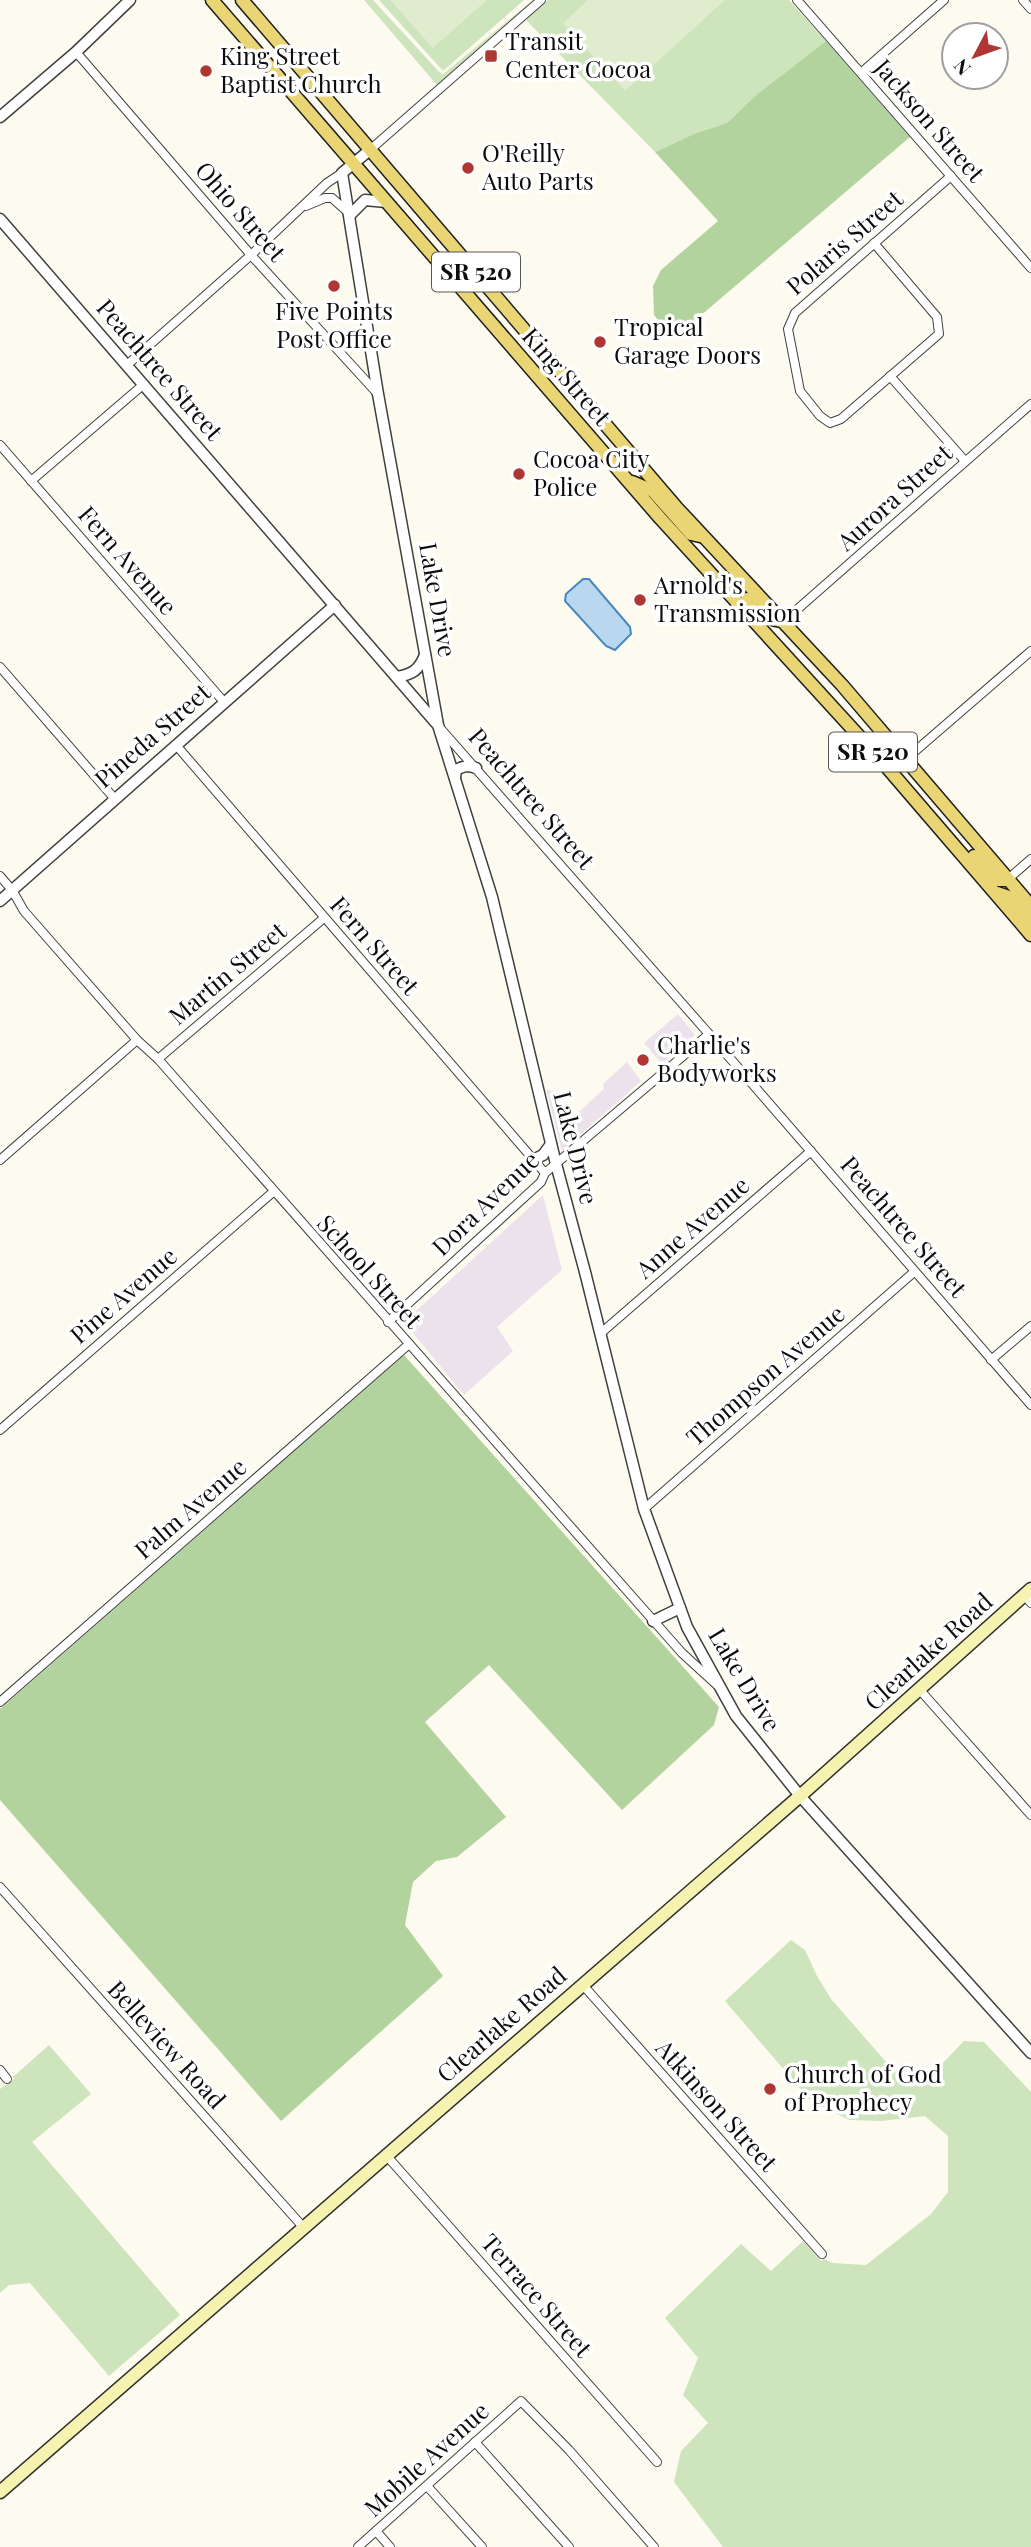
<svg xmlns="http://www.w3.org/2000/svg" width="1031" height="2547" font-family="'Playfair Display',serif">
	<rect width="100%" height="100%" fill="#fdfbef"/>
	<g fill="#ebe2eb">
		<path d="M678,1014L695,1035L662,1064L644,1043Z"/>
		<path d="M627,1062L641,1081L562,1151L546,1089L555,1092L564,1105L567,1116L571,1119L604,1089L603,1084Z"/>
		<path d="M543,1195L562,1270L497,1327L513,1351L464,1395L404,1322Z"/>
	</g>
	<g fill="#cee4bc">
		<path d="M364,0H373L442,75L533,0L437,85Z"/>
		<path d="M379,0H524L443,71Z"/>
		<path d="M548,0H789L826,41L755,96L727,123L696,133L655,152L526,20Z"/>
		<path d="M791,1940L805,1950L817,1976L831,1999L894,2071L922,2085L964,2041L984,2042L1031,2092V2547H723L674,2482L681,2451L708,2423L683,2395L698,2358L665,2318L741,2244L771,2271L803,2241L821,2261L824,2259L832,2263L866,2265L931,2214L948,2192V2136L925,2116L881,2121L849,2120L810,2100L725,2001Z"/>
		<path d="M49,2045L91,2094L32,2142L180,2315L109,2376L30,2283L9,2285L0,2293V2089L14,2079L13,2077Z"/>
	</g>
	<g fill="#b2d39d">
		<path d="M826,41L910,137L693,322L694,324L671,336L654,315L653,286L661,270L718,221L655,152L696,133L727,123L755,96Z"/>
		<path d="M404,1355L719,1707L714,1725L622,1810L489,1665L425,1722L506,1817L457,1857L436,1861L413,1882L405,1925L443,1976L281,2121L0,1800V1709Z"/>
	</g>
	<g fill="#dfeccd">
		<path d="M390,0H487L433,48Z"/>
		<path d="M588,0H725L625,91L563,23Z"/>
	</g>
	<path fill="#b9d7ef" stroke="#4887be" stroke-width="2" d="M583,579H589L630,627L631,634L615,650L606,646L565,601L566,594Z"/>
	<g fill="none" stroke-linecap="round" stroke-linejoin="round">
		<g stroke="#404040" stroke-width="10">
			<g id="minor">
				<path d="M797,0L1031,268"/>
				<path d="M1023,0L1031,9"/>
				<path d="M76,52L251,255L377,393"/>
				<path d="M862,72L944,0"/>
				<path d="M371,149L541,0"/>
				<path d="M306,206L325,198H332L349,213"/>
				<path d="M874,243L937,317L939,334L841,419L830,423L820,416L800,391L788,329L795,313L951,176"/>
				<path d="M127,365L251,255L327,183L342,173"/>
				<path d="M890,376L965,461"/>
				<path d="M0,445L224,702"/>
				<path d="M31,481L144,384"/>
				<path d="M784,621L1031,404"/>
				<path d="M0,667L114,798"/>
				<path d="M440,728L709,1034L1031,1405"/>
				<path d="M176,745L545,1173"/>
				<path d="M906,759L1031,651"/>
				<path d="M0,876L12,890L24,911L137,1040L158,1059L682,1653L717,1685"/>
				<path d="M1007,880L1031,859"/>
				<path d="M158,1059L324,918"/>
				<path d="M0,1160L137,1040"/>
				<path d="M388,1322L541,1182L545,1173L709,1034"/>
				<path d="M601,1333L811,1151"/>
				<path d="M991,1360L1031,1326"/>
				<path d="M0,1430L273,1192"/>
				<path d="M644,1509L914,1272"/>
				<path d="M1024,1595L1031,1603"/>
				<path d="M919,1689L1031,1815"/>
				<path d="M0,1702L408,1345"/>
				<path d="M0,1887L304,2228"/>
				<path d="M582,1984L822,2254"/>
				<path d="M0,2070L7,2079"/>
				<path d="M386,2155L657,2462"/>
				<path d="M475,2442L569,2547"/>
				<path d="M427,2486L482,2547"/>
				<path d="M376,2531L390,2547"/>
				<path d="M358,2547L521,2401L569,2450L654,2547"/>
			</g>
		</g>
		<g stroke="#404040" stroke-width="13">
			<g id="tertiary">
				<path d="M0,117L76,52L130,0"/>
				<path d="M371,149L342,173L378,394L438,725L492,897L556,1164L585,1272L644,1509L687,1627L736,1716L800,1796L1031,2053"/>
				<path d="M350,215L365,200L386,202"/>
				<path d="M0,219L436,723"/>
				<path d="M397,677C413,674 419,670 425,655"/>
				<path d="M455,778L456,770C463,766 468,765 476,768"/>
				<path d="M0,901L335,605"/>
				<path d="M535,1159L543,1155L551,1144"/>
				<path d="M653,1621L680,1608"/>
			</g>
		</g>
		<g stroke="#2f2f2f" stroke-width="15">
			<path id="secondary" d="M0,2492L800,1796L1031,1589"/>
		</g>
		<g stroke="#1e1e1e" stroke-width="15">
			<g id="primary">
				<path d="M212,0L660,518L879,758L1031,935"/>
				<path d="M242,0L676,507L842,685L1031,906"/>
				<path d="M632,482L653,491L691,534L700,536"/>
				<path d="M747,599C758,611 767,621 784,621"/>
				<path d="M974,856L996,880H1007"/>
				<path d="M997,893L1012,898L1031,921"/>
			</g>
		</g>
		<use href="#minor" stroke="#fff" stroke-width="8"/>
		<use href="#tertiary" stroke="#fff" stroke-width="10"/>
		<use href="#secondary" stroke="#f6f3b1" stroke-width="12"/>
		<use href="#primary" stroke="#e9d573" stroke-width="12"/>
	</g>
	<g fill="#ae3734" stroke="#fff" stroke-width="2.5">
		<rect x="484" y="49" width="14" height="14" rx="3.5"/>
		<circle cx="206" cy="71" r="7"/>
		<circle cx="468" cy="168" r="7"/>
		<circle cx="334" cy="286" r="7"/>
		<circle cx="600" cy="342" r="7"/>
		<circle cx="519" cy="474" r="7"/>
		<circle cx="640" cy="600" r="7"/>
		<circle cx="643" cy="1060" r="7"/>
		<circle cx="770" cy="2089" r="7"/>
	</g>
	<g text-anchor="middle" stroke-width="7" stroke-linejoin="round" paint-order="stroke">
		<g fill="#fff" stroke="#565656" stroke-width="2">
			<rect x="432" y="252.5" width="88" height="39" rx="5"/>
			<rect x="829" y="732.5" width="88" height="39" rx="5"/>
		</g>
		<g font-size="23" font-weight="bold" fill="#0d0d0d">
			<text x="476" y="280">SR 520</text>
			<text x="873" y="760">SR 520</text>
		</g>
		<g font-size="24" fill="#0d0d0d" stroke="#fff" text-anchor="start">
			<text x="505" y="50">Transit<tspan x="505" dy="28">Center Cocoa</tspan></text>
			<text x="220" y="65">King Street<tspan x="220" dy="28">Baptist Church</tspan></text>
			<text x="482" y="162">O'Reilly<tspan x="482" dy="28">Auto Parts</tspan></text>
			<text x="334" y="320" text-anchor="middle">Five Points<tspan x="334" dy="28">Post Office</tspan></text>
			<text x="614" y="336">Tropical<tspan x="614" dy="28">Garage Doors</tspan></text>
			<text x="533" y="468">Cocoa City<tspan x="533" dy="28">Police</tspan></text>
			<text x="654" y="594">Arnold's<tspan x="654" dy="28">Transmission</tspan></text>
			<text x="657" y="1054">Charlie's<tspan x="657" dy="28">Bodyworks</tspan></text>
			<text x="784" y="2083">Church of God<tspan x="784" dy="28">of Prophecy</tspan></text>
		</g>
		<g font-size="24" fill="#0d0d0d" stroke="#fff">
			<text transform="translate(929 121) rotate(49)" y="8">Jackson Street</text>
			<text transform="translate(240 212) rotate(49)" y="8">Ohio Street</text>
			<text transform="translate(845 243) rotate(-41)" y="8">Polaris Street</text>
			<text transform="translate(159 370) rotate(49)" y="8">Peachtree Street</text>
			<text transform="translate(566 377) rotate(49)" y="8">King Street</text>
			<text transform="translate(895 498) rotate(-42)" y="8">Aurora Street</text>
			<text transform="translate(127 561) rotate(49)" y="8">Fern Avenue</text>
			<text transform="translate(437 600) rotate(80)" y="8">Lake Drive</text>
			<text transform="translate(153 736) rotate(-41)" y="8">Pineda Street</text>
			<text transform="translate(531 799) rotate(49)" y="8">Peachtree Street</text>
			<text transform="translate(374 946) rotate(49)" y="8">Fern Street</text>
			<text transform="translate(228 974) rotate(-40)" y="8">Martin Street</text>
			<text transform="translate(575 1148) rotate(76)" y="8">Lake Drive</text>
			<text transform="translate(486 1204) rotate(-44)" y="8">Dora Avenue</text>
			<text transform="translate(903 1227) rotate(49)" y="8">Peachtree Street</text>
			<text transform="translate(693 1228) rotate(-41)" y="8">Anne Avenue</text>
			<text transform="translate(369 1272) rotate(48)" y="8">School Street</text>
			<text transform="translate(124 1296) rotate(-41)" y="8">Pine Avenue</text>
			<text transform="translate(766 1376) rotate(-41)" y="8">Thompson Avenue</text>
			<text transform="translate(191 1509) rotate(-41)" y="8">Palm Avenue</text>
			<text transform="translate(929 1652) rotate(-42)" y="8">Clearlake Road</text>
			<text transform="translate(744 1680) rotate(59)" y="8">Lake Drive</text>
			<text transform="translate(502 2025) rotate(-41)" y="8">Clearlake Road</text>
			<text transform="translate(166 2045) rotate(48)" y="8">Belleview Road</text>
			<text transform="translate(716 2106) rotate(48)" y="8">Atkinson Street</text>
			<text transform="translate(536 2296) rotate(49)" y="8">Terrace Street</text>
			<text transform="translate(427 2460) rotate(-42)" y="8">Mobile Avenue</text>
		</g>
	</g>
	<g transform="translate(975 56) rotate(229)"><circle r="33" fill="#ffffff" stroke="#9e9e9e" stroke-width="2"/>
	<path d="M0-5L12 26L0 18L-12 26Z" fill="#ae3734"/>
	<text y="-10" font-size="19" font-weight="bold" text-anchor="middle" fill="#0d0d0d">N</text>
	</g>
</svg>
